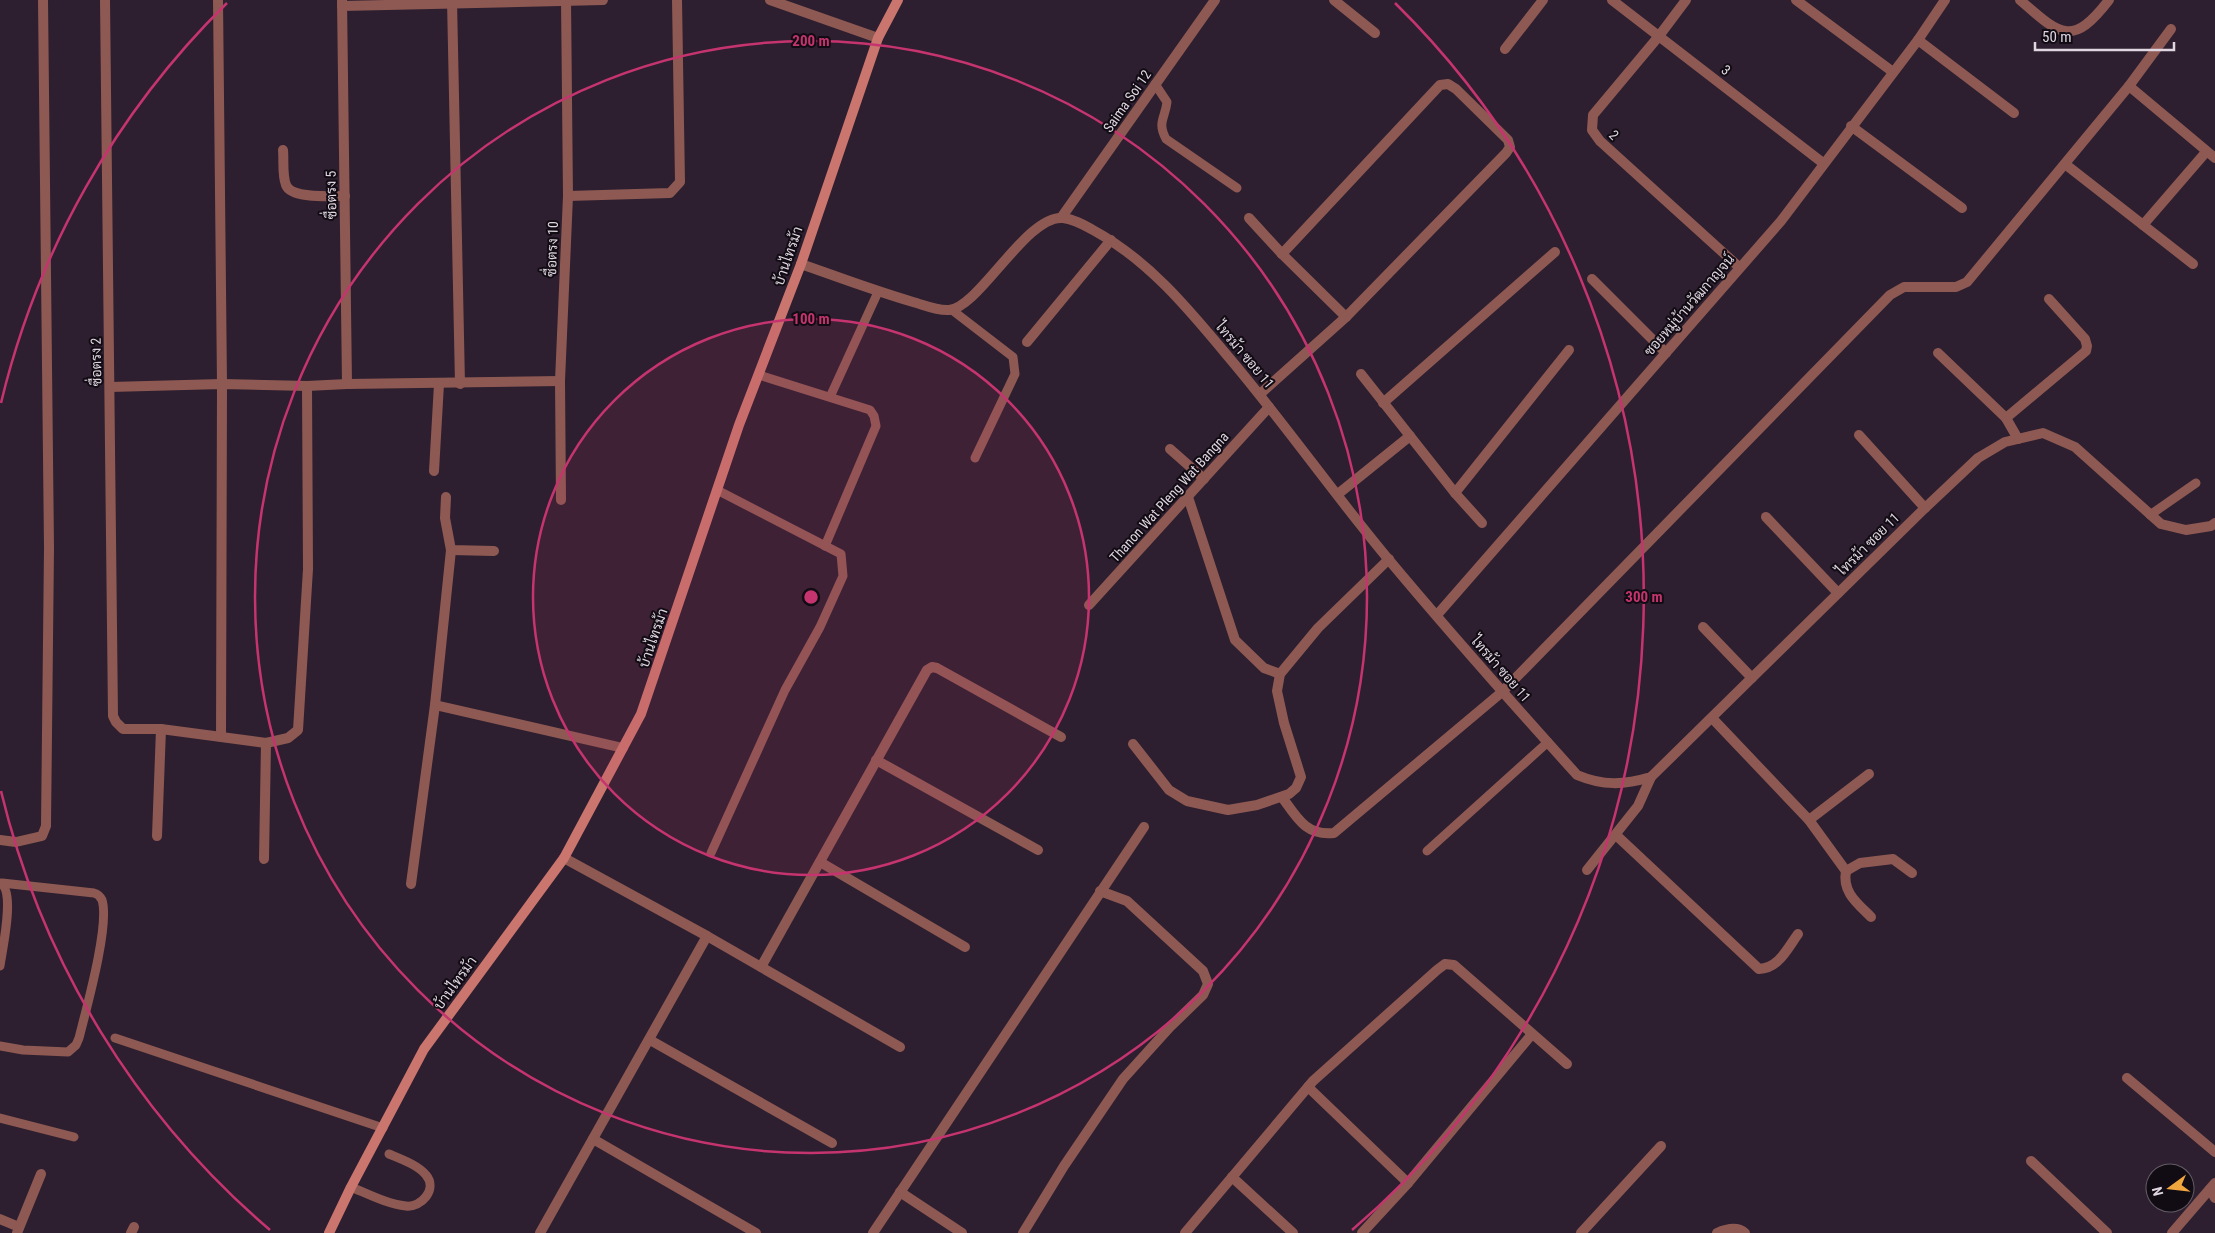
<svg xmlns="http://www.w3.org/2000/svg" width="2215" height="1233" font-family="'Roboto Condensed',Sarabun,sans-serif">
	<rect width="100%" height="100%" fill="#2d1f2f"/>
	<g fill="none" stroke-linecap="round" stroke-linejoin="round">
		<g stroke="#8e5953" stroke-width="9">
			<path d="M1155,84L1167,102C1165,119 1157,122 1166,139L1237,188"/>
			<path d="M952,310L1013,357L1015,374L975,458"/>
			<path d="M759,375L870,410L874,416L876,426L825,546"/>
			<path d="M830,397L878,292"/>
			<path d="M2150,515L2196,483"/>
			<path d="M1427,851L1548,742"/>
			<path d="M711,853L785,690L820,627L843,576L841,554L717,490"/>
			<path d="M0,966C2,950 16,890 0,883"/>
			<path d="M115,1038L383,1128"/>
			<path d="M0,1046L23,1050L68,1052L76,1045L79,1038C86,1010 110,925 102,900C100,896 98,894 94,893L2,883"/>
			<path d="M0,1118L74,1137"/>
			<path d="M351,1187C368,1194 387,1204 406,1206C421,1208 438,1189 426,1175C418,1165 401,1159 389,1154"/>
		</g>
		<g stroke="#8e5953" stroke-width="10">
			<path d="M105,0L113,716L116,722L123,729H161L266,743L288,738L298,730L308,569L307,386"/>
			<path d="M218,0L222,384L221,737"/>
			<path d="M342,0L347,384"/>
			<path d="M452,0L460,384"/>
			<path d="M770,0L878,38"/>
			<path d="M1334,0L1375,33"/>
			<path d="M1612,0L1823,163"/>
			<path d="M1686,0L1659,36L1593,115L1592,130L1600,141L1739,267"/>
			<path d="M1796,0L1893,72"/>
			<path d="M2020,0C2060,35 2072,48 2109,0"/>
			<path d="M342,6L603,0"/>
			<path d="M1918,40L2014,113"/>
			<path d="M1505,49L1543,0"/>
			<path d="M2129,86L2215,158"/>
			<path d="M1851,126L1962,208"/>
			<path d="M283,150C284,160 282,175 286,185C291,199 332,196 345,196"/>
			<path d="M2065,164L2193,264"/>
			<path d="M568,196L670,193L680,182L677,0"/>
			<path d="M1061,218L1215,0"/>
			<path d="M1249,218L1282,254L1346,317"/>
			<path d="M2143,225L2206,152"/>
			<path d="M801,264C838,277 875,291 913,302C924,305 937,311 949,310C979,308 1027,214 1063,218C1074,219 1084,225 1093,230C1147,259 1187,307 1226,354C1283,421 1333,493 1389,560C1450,633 1513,704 1577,775C1603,786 1624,785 1651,777L1925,508L1978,458L2005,442L2043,433L2075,447L2161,524L2186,530L2211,526L2215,523"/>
			<path d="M1592,279L1666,353"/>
			<path d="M1027,342L1111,240"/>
			<path d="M1938,353L2006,418L2018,439"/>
			<path d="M1361,374L1455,493L1482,523"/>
			<path d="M110,387L222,384L307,386L347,384L560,381"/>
			<path d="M1260,394L1346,317L1506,153L1510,147L1508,140L1456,89L1448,84L1440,85L1282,254"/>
			<path d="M1383,403L1555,252"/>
			<path d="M2006,418L2086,351L2087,346L2085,339L2049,299"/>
			<path d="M1859,435L1925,508"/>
			<path d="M1170,449L1204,479"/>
			<path d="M434,471L439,384"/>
			<path d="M1455,493L1569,350"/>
			<path d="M1338,494L1410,436"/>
			<path d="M446,497L445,518L451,550L494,551"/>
			<path d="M1188,497L1235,640L1264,668L1280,674"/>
			<path d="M561,500L560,381L568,196L566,0"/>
			<path d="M1766,517L1838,593"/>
			<path d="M1089,605L1269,407"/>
			<path d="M1437,615L1781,221L1918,40L1945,0"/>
			<path d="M1703,627L1752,678"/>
			<path d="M435,705L623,748"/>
			<path d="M1712,718L1809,820L1846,871L1860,863L1893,859L1912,873"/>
			<path d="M1133,744L1169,790L1187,801L1228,810L1257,805L1289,794L1296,788L1301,777L1284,723L1277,691L1280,674L1318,628L1389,559"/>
			<path d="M876,760L1038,850"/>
			<path d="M1282,797C1297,818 1306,836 1334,833L1502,692L1890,295L1904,287H1956L1967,282L2129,86L2171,29"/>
			<path d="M1809,820L1869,774"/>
			<path d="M1616,835L1759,969C1779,968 1787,949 1798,934"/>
			<path d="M157,836L161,729"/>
			<path d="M0,840L16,842L42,836L46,826L49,548L43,0"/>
			<path d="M564,858L707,936L900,1047"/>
			<path d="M264,859L266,743"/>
			<path d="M820,862L965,947"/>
			<path d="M1587,870L1638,806L1651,777"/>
			<path d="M1846,871C1842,892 1857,903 1871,917"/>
			<path d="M411,884L435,705L451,550"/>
			<path d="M761,967L927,670L932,667L937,668L1061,737"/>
			<path d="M650,1040L832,1143"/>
			<path d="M2127,1078L2215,1152"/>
			<path d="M1308,1087L1408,1183"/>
			<path d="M593,1139L756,1233"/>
			<path d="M2031,1161L2107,1233"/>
			<path d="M1232,1177L1293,1233"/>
			<path d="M2210,1189L2215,1198"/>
			<path d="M900,1192L962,1233"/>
			<path d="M0,1219L19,1227"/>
			<path d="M17,1233L41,1174"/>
			<path d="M131,1233L134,1227"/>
			<path d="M540,1233L707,936"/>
			<path d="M873,1233L1144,827"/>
			<path d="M1023,1233L1064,1166L1123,1079L1170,1027L1203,995L1208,984L1203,971L1127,901L1100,891"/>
			<path d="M1185,1233L1313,1081L1437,970L1445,964L1454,965L1567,1064"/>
			<path d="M1362,1233L1408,1183L1532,1034"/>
			<path d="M1581,1233L1661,1146"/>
			<path d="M1717,1233C1726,1229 1737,1226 1745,1233"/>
			<path d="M2172,1233L2215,1183"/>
		</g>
		<path stroke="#ca756d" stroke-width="10" d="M329,1233L351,1187L424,1049L564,858L641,714L739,425L801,264L878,38L898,0"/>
	</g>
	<circle cx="811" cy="597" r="278" fill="#c6346f" fill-opacity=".12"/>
	<g fill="none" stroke="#c6346f" stroke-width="2.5">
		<circle cx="811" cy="597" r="278"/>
		<circle cx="811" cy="597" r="556"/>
		<path d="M270 1230A833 833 0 0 1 1 791M1 403A833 833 0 0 1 227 3M1395 3A833 833 0 0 1 1352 1230"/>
	</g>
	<g text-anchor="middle" stroke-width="4" stroke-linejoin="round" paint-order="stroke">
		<g font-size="14" fill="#dfd6e1" stroke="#110b13">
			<text transform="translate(1726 70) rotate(38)" y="5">3</text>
			<text transform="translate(1127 101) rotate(-55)" y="5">Saima Soi 12</text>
			<text transform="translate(1614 135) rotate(45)" y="5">2</text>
			<text transform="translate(331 195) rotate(-91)" y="5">ซื่อตรง 5</text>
			<text transform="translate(552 249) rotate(-88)" y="5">ซื่อตรง 10</text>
			<text transform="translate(788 256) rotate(-71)" y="5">บ้านไทรม้า</text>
			<text transform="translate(1689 305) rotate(-49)" y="5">ซอยหมู่บ้านวัฒกาญจน์</text>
			<text transform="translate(1245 355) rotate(50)" y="5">ไทรม้า ซอย 11</text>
			<text transform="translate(96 362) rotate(-91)" y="5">ซื่อตรง 2</text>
			<text transform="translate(1169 497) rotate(-48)" y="5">Thanon Wat Pleng Wat Bangna</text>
			<text transform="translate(1868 544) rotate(-45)" y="5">ไทรม้า ซอย 11</text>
			<text transform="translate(653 638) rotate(-71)" y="5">บ้านไทรม้า</text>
			<text transform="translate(1501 669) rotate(49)" y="5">ไทรม้า ซอย 11</text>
			<text transform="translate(455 983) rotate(-54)" y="5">บ้านไทรม้า</text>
		</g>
	</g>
	<circle cx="811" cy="597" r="8" fill="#c6346f" stroke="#110b13" stroke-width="2.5"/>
	<g font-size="15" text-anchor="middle" font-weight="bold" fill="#c6346f" stroke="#110b13" stroke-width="4" stroke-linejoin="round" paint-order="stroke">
		<text x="811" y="46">200 m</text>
		<text x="811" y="324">100 m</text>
		<text x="1644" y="602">300 m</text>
	</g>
	<g transform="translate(2170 1188) rotate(255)"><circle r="24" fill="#110b13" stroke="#635c65"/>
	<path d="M0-4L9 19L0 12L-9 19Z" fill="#f0a63f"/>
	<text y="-8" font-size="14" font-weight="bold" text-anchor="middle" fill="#dfd6e1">N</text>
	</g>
	<path d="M2035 42v8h139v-8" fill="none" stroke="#dfd6e1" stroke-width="2.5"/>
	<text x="2042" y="42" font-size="15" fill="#dfd6e1" stroke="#110b13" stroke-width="4" paint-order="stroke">50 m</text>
</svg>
